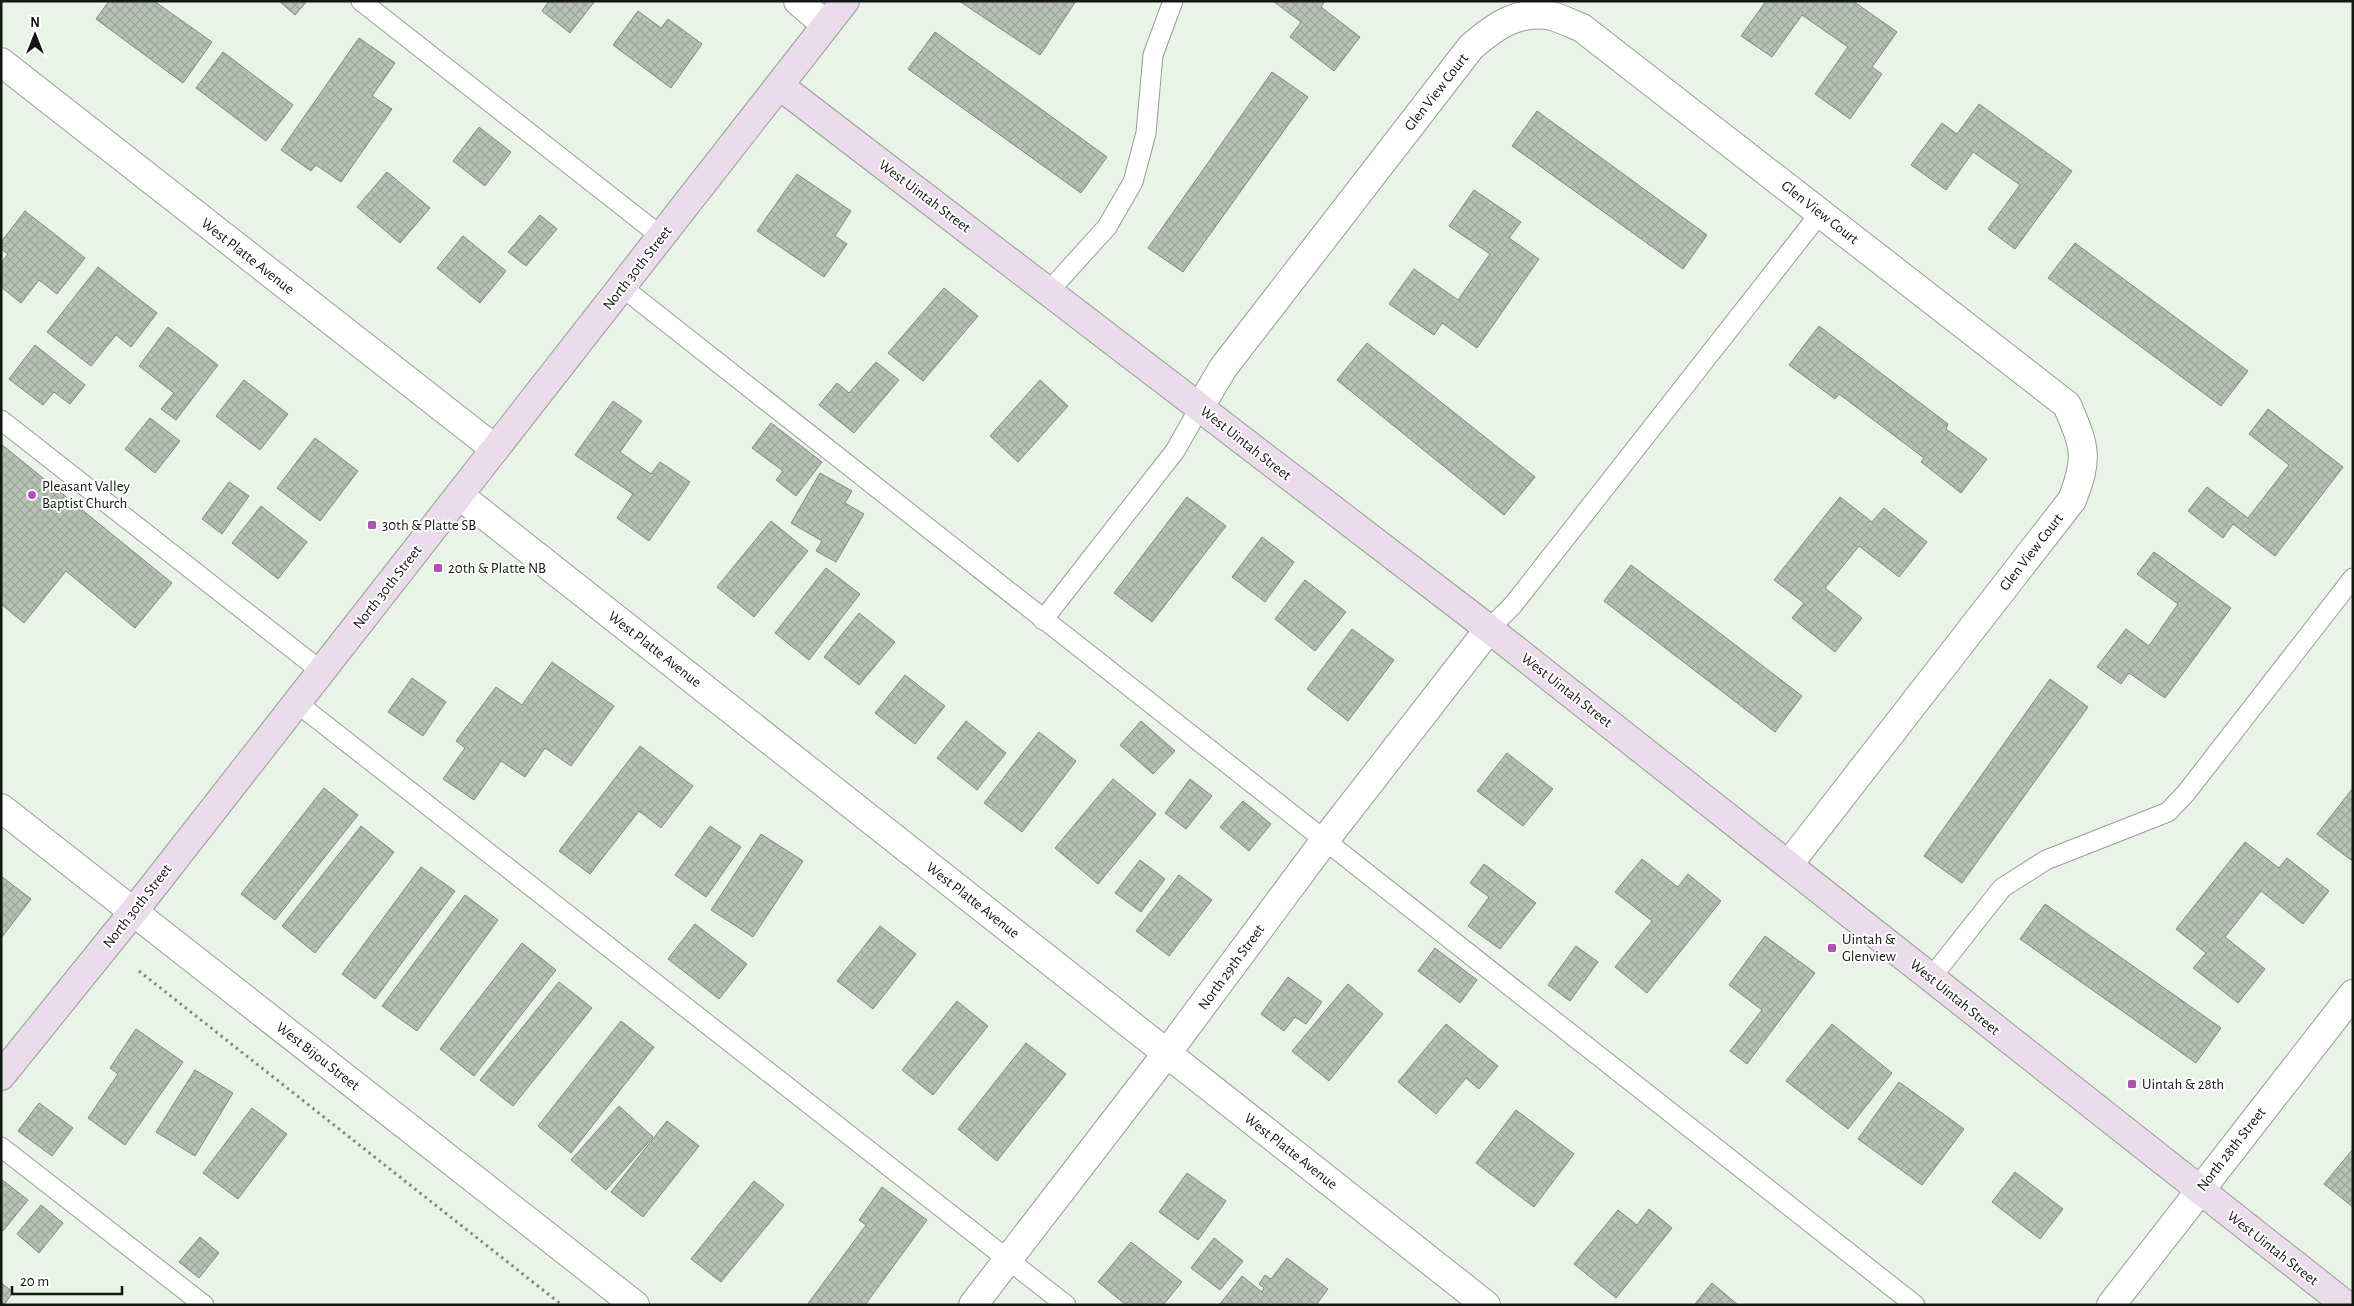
<svg xmlns="http://www.w3.org/2000/svg" width="2354" height="1306" font-family="'Alegreya Sans',sans-serif">
	<defs>
		<pattern id="building-cross-hatch" width="8" height="8" patternUnits="userSpaceOnUse" patternTransform="scale(1.25)"><rect width="8" height="8" fill="#b8c1b6"/><path d="M0 0l8 8M0 8l8-8" fill="none" stroke="#9da59b"/></pattern>
	</defs>
	<rect width="100%" height="100%" fill="#e9f3e7"/>
	<g fill="url(#building-cross-hatch)" stroke="#818a7f">
		<path d="M109,1H154L212,42L183,83L96,19Z"/>
		<path d="M279,1H307L295,15Z"/>
		<path d="M549,1H595L570,33L542,11Z"/>
		<path d="M959,1H1076L1040,55Z"/>
		<path d="M1273,1H1325L1321,7L1360,37L1334,71L1290,37L1301,22Z"/>
		<path d="M1766,1H1853L1897,32L1872,67L1882,74L1850,119L1815,94L1848,47L1802,15L1772,57L1741,36Z"/>
		<path d="M638,11L661,28L668,19L702,44L671,88L613,45Z"/>
		<path d="M935,32L1107,157L1081,193L908,69Z"/>
		<path d="M359,38L395,63L372,96L392,109L341,182L316,165L311,171L281,150Z"/>
		<path d="M223,52L293,105L266,141L196,88Z"/>
		<path d="M1272,72L1308,97L1183,272L1148,248Z"/>
		<path d="M1979,104L2072,171L2015,249L1988,229L2020,185L1973,152L1946,190L1911,165L1942,123L1957,134Z"/>
		<path d="M1537,111L1707,235L1683,269L1512,146Z"/>
		<path d="M479,127L511,152L485,186L453,161Z"/>
		<path d="M387,172L430,208L400,243L357,207Z"/>
		<path d="M797,174L851,211L835,236L847,244L824,277L757,231Z"/>
		<path d="M1474,190L1521,222L1509,238L1539,259L1477,348L1442,323L1434,335L1389,304L1414,269L1458,300L1490,254L1449,226Z"/>
		<path d="M25,211L85,258L57,294L39,280L21,303L1,287V263L8,254L1,249V242Z"/>
		<path d="M540,215L557,229L526,266L508,252Z"/>
		<path d="M463,236L506,271L480,303L437,268Z"/>
		<path d="M2075,243L2248,371L2221,406L2048,278Z"/>
		<path d="M98,267L157,313L131,347L116,335L91,366L47,332Z"/>
		<path d="M944,288L978,316L923,381L888,353Z"/>
		<path d="M1819,326L1948,424L1946,429L1987,459L1961,493L1921,462L1924,458L1839,394L1835,399L1789,365Z"/>
		<path d="M168,327L218,365L176,420L161,409L174,393L139,366Z"/>
		<path d="M1367,343L1535,477L1504,515L1337,380Z"/>
		<path d="M35,345L85,385L70,404L54,392L43,405L9,379Z"/>
		<path d="M876,362L899,380L854,433L819,405L837,383L849,393Z"/>
		<path d="M244,380L288,414L260,450L216,416Z"/>
		<path d="M1040,380L1068,406L1018,462L990,436Z"/>
		<path d="M613,401L642,421L620,452L651,474L660,462L690,482L649,541L617,518L633,494L575,455Z"/>
		<path d="M2268,409L2343,467L2275,556L2233,524L2223,538L2188,511L2207,487L2248,518L2289,465L2249,434Z"/>
		<path d="M150,418L180,441L155,473L125,449Z"/>
		<path d="M771,423L822,462L796,496L776,480L783,471L752,448Z"/>
		<path d="M315,438L358,471L320,521L277,488Z"/>
		<path d="M1,444L172,583L135,628L66,571L24,623L1,604V550L4,547L1,545Z"/>
		<path d="M820,473L852,491L845,503L864,514L836,562L816,551L822,541L791,523Z"/>
		<path d="M229,482L249,496L222,534L202,519Z"/>
		<path d="M1187,497L1226,526L1152,622L1114,593Z"/>
		<path d="M1840,497L1872,522L1884,508L1927,542L1899,577L1859,546L1825,588L1862,618L1835,652L1792,618L1804,603L1774,580Z"/>
		<path d="M261,506L307,542L278,579L232,543Z"/>
		<path d="M771,521L808,551L754,617L717,587Z"/>
		<path d="M1262,537L1294,562L1265,602L1232,577Z"/>
		<path d="M2154,552L2231,608L2165,698L2129,673L2121,684L2097,667L2126,629L2149,646L2178,604L2137,574Z"/>
		<path d="M1631,565L1802,696L1775,732L1604,601Z"/>
		<path d="M826,568L860,594L809,660L775,633Z"/>
		<path d="M1305,580L1346,612L1315,651L1275,619Z"/>
		<path d="M859,613L895,642L859,685L824,657Z"/>
		<path d="M1352,629L1394,660L1348,721L1307,689Z"/>
		<path d="M552,662L614,706L571,766L545,748L525,777L501,761L474,800L443,779L465,748L456,741L496,687L522,705Z"/>
		<path d="M905,675L945,706L915,744L875,713Z"/>
		<path d="M412,678L446,702L423,736L388,712Z"/>
		<path d="M2050,679L2088,707L1962,883L1924,856Z"/>
		<path d="M966,721L1006,753L977,790L937,758Z"/>
		<path d="M1141,721L1175,751L1153,774L1120,745Z"/>
		<path d="M1039,732L1076,761L1022,832L984,803Z"/>
		<path d="M640,746L693,786L661,828L639,811L590,874L559,851Z"/>
		<path d="M1507,753L1553,789L1523,826L1477,791Z"/>
		<path d="M1113,779L1156,814L1098,884L1055,848Z"/>
		<path d="M1190,779L1212,796L1186,829L1165,813Z"/>
		<path d="M324,788L358,815L275,920L241,894Z"/>
		<path d="M2353,788V858L2351,860L2317,834Z"/>
		<path d="M1243,801L1271,824L1249,851L1220,827Z"/>
		<path d="M361,826L394,852L315,953L282,926Z"/>
		<path d="M710,826L741,847L706,897L675,875Z"/>
		<path d="M761,834L803,861L753,937L711,910Z"/>
		<path d="M2245,842L2279,868L2287,858L2329,891L2303,924L2261,891L2225,937L2265,969L2238,1003L2193,968L2206,953L2176,929Z"/>
		<path d="M1642,859L1678,887L1688,874L1721,901L1647,993L1615,967L1652,921L1615,892Z"/>
		<path d="M1140,860L1165,879L1141,912L1115,893Z"/>
		<path d="M1484,864L1536,903L1500,949L1468,926L1489,897L1470,883Z"/>
		<path d="M421,867L455,891L375,999L342,974Z"/>
		<path d="M1179,875L1212,900L1169,956L1136,931Z"/>
		<path d="M1,876L31,899L2,937L1,936Z"/>
		<path d="M465,895L498,920L417,1031L382,1006Z"/>
		<path d="M2045,904L2221,1028L2196,1063L2020,939Z"/>
		<path d="M695,924L747,964L719,999L668,959Z"/>
		<path d="M880,926L916,954L873,1009L837,981Z"/>
		<path d="M1765,936L1815,973L1747,1064L1730,1051L1762,1010L1729,985Z"/>
		<path d="M522,943L556,970L474,1076L440,1049Z"/>
		<path d="M1576,946L1598,962L1570,1001L1548,985Z"/>
		<path d="M1435,948L1477,980L1460,1003L1418,971Z"/>
		<path d="M1288,977L1322,1002L1306,1024L1295,1017L1284,1031L1261,1014Z"/>
		<path d="M559,982L592,1008L513,1106L480,1080Z"/>
		<path d="M1348,984L1383,1014L1329,1081L1292,1051Z"/>
		<path d="M957,1001L988,1026L933,1095L902,1070Z"/>
		<path d="M621,1021L654,1047L571,1153L538,1126Z"/>
		<path d="M1446,1024L1498,1066L1479,1089L1466,1078L1436,1114L1398,1082Z"/>
		<path d="M1832,1024L1892,1073L1848,1129L1786,1081Z"/>
		<path d="M136,1029L183,1062L125,1145L88,1118L118,1074L110,1068Z"/>
		<path d="M1026,1043L1066,1074L997,1161L958,1129Z"/>
		<path d="M195,1070L233,1093L195,1156L156,1132Z"/>
		<path d="M1899,1082L1964,1129L1922,1185L1858,1139Z"/>
		<path d="M39,1103L73,1128L52,1156L18,1131Z"/>
		<path d="M619,1106L653,1137L606,1190L571,1160Z"/>
		<path d="M252,1108L287,1134L238,1199L203,1173Z"/>
		<path d="M1516,1110L1574,1154L1534,1207L1476,1163Z"/>
		<path d="M667,1121L699,1146L643,1217L611,1192Z"/>
		<path d="M2353,1149V1207L2324,1184Z"/>
		<path d="M2015,1172L2063,1209L2040,1239L1992,1202Z"/>
		<path d="M1187,1173L1226,1201L1198,1240L1159,1212Z"/>
		<path d="M1,1179L28,1200L3,1231L1,1229Z"/>
		<path d="M754,1181L784,1205L721,1282L691,1259Z"/>
		<path d="M882,1187L927,1220L865,1305H807L866,1225L859,1220Z"/>
		<path d="M41,1205L63,1223L39,1253L17,1234Z"/>
		<path d="M1649,1209L1672,1228L1616,1298L1574,1264L1618,1210L1637,1225Z"/>
		<path d="M200,1237L219,1253L199,1278L179,1262Z"/>
		<path d="M1214,1238L1243,1261L1220,1290L1191,1268Z"/>
		<path d="M1131,1242L1182,1282L1163,1305H1126L1098,1282Z"/>
		<path d="M1287,1258L1328,1289L1316,1305L1220,1304L1242,1276L1262,1292L1264,1288L1259,1284L1265,1275L1271,1279Z"/>
		<path d="M1,1283L13,1292L4,1305H1Z"/>
		<path d="M1712,1283L1738,1305H1694Z"/>
	</g>
	<g fill="none" stroke-linecap="round" stroke-linejoin="round">
		<g stroke="#969e94" stroke-width="21">
			<g id="service">
				<path d="M361,1L662,237"/>
				<path d="M622,287L1915,1305"/>
				<path d="M1049,291L1107,227L1133,182L1146,133L1153,55L1173,1"/>
				<path d="M1,420L321,671"/>
				<path d="M1043,620L1175,451L1200,407"/>
				<path d="M1489,629L1513,605L1821,212"/>
				<path d="M297,703L1066,1305"/>
				<path d="M1931,978L2002,888L2046,860L2168,812L2186,793L2353,578"/>
				<path d="M1,1147L204,1305"/>
			</g>
		</g>
		<g stroke="#969e94" stroke-width="30">
			<g id="minor">
				<path d="M798,1L826,25"/>
				<path d="M1,62L495,449"/>
				<path d="M1200,407L1223,368L1471,47C1495,26 1519,9 1552,16C1562,19 1572,24 1582,28L2067,405C2085,447 2089,457 2072,500L1789,864"/>
				<path d="M459,495L1486,1305"/>
				<path d="M1,808L635,1305"/>
				<path d="M973,1305L1167,1053L1325,840L1489,629"/>
				<path d="M2111,1305L2353,994"/>
			</g>
		</g>
		<g stroke="#969e94" stroke-width="30">
			<g id="secondary">
				<path d="M780,86L1489,629L2346,1305"/>
				<path d="M1,1076L134,911L845,1"/>
			</g>
		</g>
		<path stroke="#828981" stroke-width="3" stroke-dasharray="2.5 4" stroke-linecap="butt" d="M139,971L562,1305"/>
		<use href="#service" stroke="#fff" stroke-width="19"/>
		<use href="#minor" stroke="#fff" stroke-width="28"/>
		<use href="#secondary" stroke="#ebdceb" stroke-width="28"/>
	</g>
	<g fill="#b451b8" stroke="#fff" stroke-width="2">
		<circle cx="32" cy="495" r="5"/>
		<rect x="367" y="520" width="10" height="10" rx="2.5"/>
		<rect x="433" y="563" width="10" height="10" rx="2.5"/>
		<rect x="1827" y="943" width="10" height="10" rx="2.5"/>
		<rect x="2127" y="1079" width="10" height="10" rx="2.5"/>
	</g>
	<g text-anchor="middle" stroke-width="4" stroke-linejoin="round" paint-order="stroke">
		<g font-size="15" fill="#131612" stroke="#fff">
			<text transform="translate(1436 92) rotate(-52)" y="5">Glen View Court</text>
			<text transform="translate(925 196) rotate(37)" y="5">West Uintah Street</text>
			<text transform="translate(1820 212) rotate(38)" y="5">Glen View Court</text>
			<text transform="translate(248 256) rotate(38)" y="5">West Platte Avenue</text>
			<text transform="translate(637 268) rotate(-52)" y="5">North 30th Street</text>
			<text transform="translate(1246 443) rotate(38)" y="5">West Uintah Street</text>
			<text transform="translate(2031 552) rotate(-52)" y="5">Glen View Court</text>
			<text transform="translate(387 587) rotate(-52)" y="5">North 30th Street</text>
			<text transform="translate(655 649) rotate(38)" y="5">West Platte Avenue</text>
			<text transform="translate(1567 690) rotate(38)" y="5">West Uintah Street</text>
			<text transform="translate(973 900) rotate(38)" y="5">West Platte Avenue</text>
			<text transform="translate(137 906) rotate(-52)" y="5">North 30th Street</text>
			<text transform="translate(1231 967) rotate(-54)" y="5">North 29th Street</text>
			<text transform="translate(1955 997) rotate(39)" y="5">West Uintah Street</text>
			<text transform="translate(318 1056) rotate(38)" y="5">West Bijou Street</text>
			<text transform="translate(2231 1149) rotate(-52)" y="5">North 28th Street</text>
			<text transform="translate(1291 1151) rotate(38)" y="5">West Platte Avenue</text>
			<text transform="translate(2273 1248) rotate(38)" y="5">West Uintah Street</text>
		</g>
		<g font-size="15" fill="#131612" stroke="#fff" text-anchor="start">
			<text x="42" y="491">Pleasant Valley<tspan x="42" dy="17">Baptist Church</tspan></text>
			<text x="382" y="530">30th &amp; Platte SB</text>
			<text x="448" y="573">20th &amp; Platte NB</text>
			<text x="1842" y="944">Uintah &amp;<tspan x="1842" dy="17">Glenview</tspan></text>
			<text x="2142" y="1089">Uintah &amp; 28th</text>
		</g>
	</g>
	<rect width="2354" height="1306" fill="none" stroke="#131612" stroke-width="5"/>
	<g transform="translate(35 35)" stroke="#ffffff" stroke-width="4" paint-order="stroke">
	<path d="M0-4L9 19L0 12L-9 19Z" fill="#131612"/>
	<text y="-8" font-size="14" font-weight="bold" text-anchor="middle" fill="#131612">N</text>
	</g>
	<path d="M12 1286v8h110v-8" fill="none" stroke="#131612" stroke-width="2.5"/>
	<text x="20" y="1286" font-size="15" fill="#131612" stroke="#ffffff" stroke-width="4" paint-order="stroke">20 m</text>
</svg>
